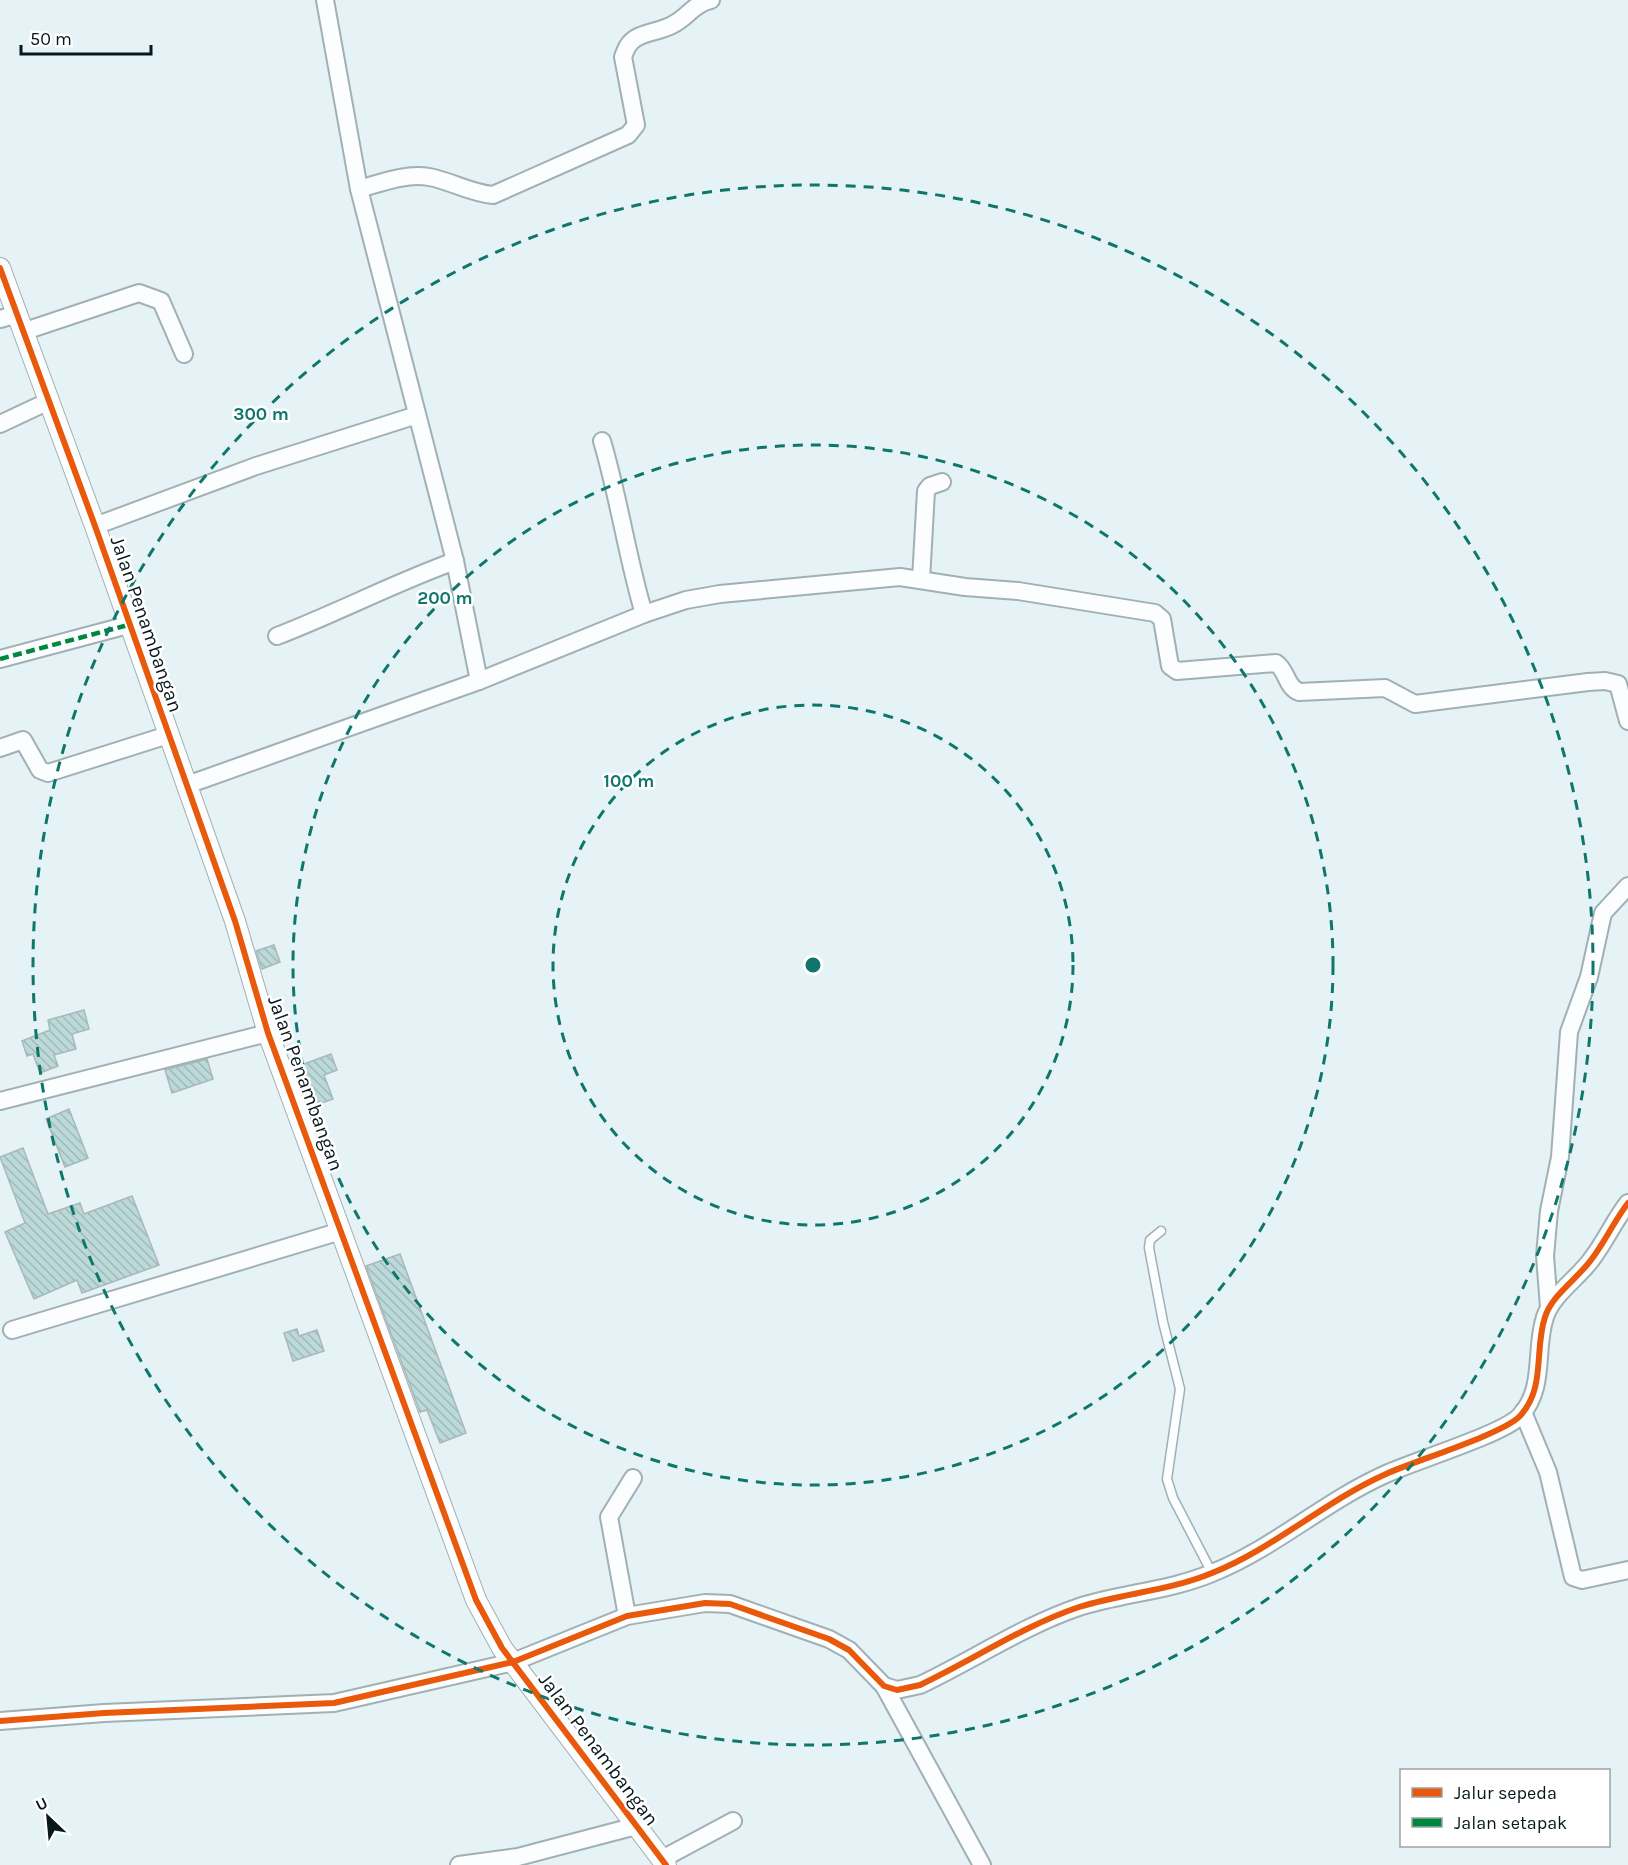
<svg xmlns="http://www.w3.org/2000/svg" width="1628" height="1865" font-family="Karla,sans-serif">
	<defs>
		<pattern id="building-back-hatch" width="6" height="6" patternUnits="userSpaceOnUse" patternTransform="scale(1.5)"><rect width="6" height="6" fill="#bbd9d8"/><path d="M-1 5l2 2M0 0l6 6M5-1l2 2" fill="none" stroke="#9fbab9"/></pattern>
	</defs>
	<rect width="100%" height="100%" fill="#e5f3f6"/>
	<g fill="url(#building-back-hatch)" stroke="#aab8b9" stroke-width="1.5">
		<path d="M274,945L280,962L262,969L256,951Z"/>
		<path d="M84,1010L89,1029L72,1034L76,1049L54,1055L58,1066L40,1073L33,1054L27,1056L22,1041L50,1030L48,1020Z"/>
		<path d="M331,1054L337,1070L324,1075L333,1099L310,1107L296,1067Z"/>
		<path d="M207,1059L213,1079L172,1093L165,1070Z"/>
		<path d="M69,1109L88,1158L65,1167L46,1119Z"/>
		<path d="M23,1148L48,1214L80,1203L84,1214L132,1196L159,1265L82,1293L77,1280L34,1299L5,1232L25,1223L0,1157Z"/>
		<path d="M400,1254L466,1433L440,1443L427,1410L420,1412L366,1266Z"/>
		<path d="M297,1329L299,1336L317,1330L324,1351L293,1361L284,1333Z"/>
	</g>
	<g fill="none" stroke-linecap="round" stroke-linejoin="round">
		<g stroke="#a1b0b3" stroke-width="11">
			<path id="service" d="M1161,1231L1150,1240L1149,1248L1163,1322L1180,1389L1167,1479L1173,1498L1212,1573"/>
		</g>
		<g stroke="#a1b0b3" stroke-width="20">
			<g id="minor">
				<path d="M325,0L359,189L455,561L479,681"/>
				<path d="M359,189C381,183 405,173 429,177C451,181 470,193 493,195L628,135L636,125L623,57C626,49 628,43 636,38C646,32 661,31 672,25C687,18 693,4 711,0"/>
				<path d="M0,319L18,314"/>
				<path d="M25,331L139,293L161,301L184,354"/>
				<path d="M0,424L49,401"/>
				<path d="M602,441C619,498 627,557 644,614"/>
				<path d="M95,526L256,466L417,415"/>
				<path d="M921,580L926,491L930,486L942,482"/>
				<path d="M277,636C337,613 394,583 455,561"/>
				<path d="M0,659L128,625"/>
				<path d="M0,748L23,740L40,770L48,773L168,735"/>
				<path d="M187,785L479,681L644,614L686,600L720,594L900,577L965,587L1018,591L1155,613L1162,619L1170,666L1177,671L1276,663C1287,670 1286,687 1299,692L1385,688L1415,704L1588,682L1605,681L1618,684L1628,721"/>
				<path d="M0,1101L268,1033"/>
				<path d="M1549,1307L1545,1256L1549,1211L1560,1157L1569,1032L1589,977L1603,913L1628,886"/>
				<path d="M12,1330L341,1231"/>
				<path d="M1523,1412L1548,1472L1573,1577L1582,1580L1628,1570"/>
				<path d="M627,1616L609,1517L633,1478"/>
				<path d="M884,1686L982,1865"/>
				<path d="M0,1721L104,1713L334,1703L513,1662L627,1616L705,1603L730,1604L829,1639L849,1650L884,1686L897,1690L920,1685C973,1660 1023,1626 1079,1607C1123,1593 1169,1591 1212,1573C1273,1549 1325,1501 1386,1474C1414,1461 1503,1434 1520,1416C1546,1388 1534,1350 1545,1317C1552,1295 1578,1278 1591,1260C1605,1242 1614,1221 1628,1203"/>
				<path d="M662,1859L733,1821"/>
				<path d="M459,1865L518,1857L636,1826"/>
			</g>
		</g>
		<g stroke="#a1b0b3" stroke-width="22">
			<path id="tertiary" d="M0,268L95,526L235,921L268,1033L476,1600L502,1648L666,1865"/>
		</g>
		<use href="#service" stroke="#fbfdfe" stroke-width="8"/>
		<use href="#minor" stroke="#fbfdfe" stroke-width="16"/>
		<use href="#tertiary" stroke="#fbfdfe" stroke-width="20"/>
		<path stroke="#00873e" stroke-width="4.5" stroke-dasharray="9 4.5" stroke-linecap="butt" d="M0,659L128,625"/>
		<g stroke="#fff" stroke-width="10">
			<g id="cycleway">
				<path d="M0,268L95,526L235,921L268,1033L476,1600L502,1648L666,1865"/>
				<path d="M0,1721L104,1713L334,1703L513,1662L627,1616L705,1603L730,1604L829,1639L849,1650L884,1686L897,1690L920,1685C973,1660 1023,1626 1079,1607C1123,1593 1169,1591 1212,1573C1273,1549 1325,1501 1386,1474C1414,1461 1503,1434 1520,1416C1546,1388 1534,1350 1545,1317C1552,1295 1578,1278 1591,1260C1605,1242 1614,1221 1628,1203"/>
			</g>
		</g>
		<use href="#cycleway" stroke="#e8590c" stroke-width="6"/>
	</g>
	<g fill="none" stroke="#0f766e" stroke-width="3" stroke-dasharray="10 8">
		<circle cx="813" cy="965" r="260"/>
		<circle cx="813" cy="965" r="520"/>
		<circle cx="813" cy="965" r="780"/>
	</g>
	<g text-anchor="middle" stroke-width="5" stroke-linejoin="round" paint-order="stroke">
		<g font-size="20" fill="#07181c" stroke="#fff">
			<text transform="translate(147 624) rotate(71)" y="7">Jalan Penambangan</text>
			<text transform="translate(306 1083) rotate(70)" y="7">Jalan Penambangan</text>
			<text transform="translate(599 1749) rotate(53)" y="7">Jalan Penambangan</text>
		</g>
	</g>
	<circle cx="813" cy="965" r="9" fill="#0f766e" stroke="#fff" stroke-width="3"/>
	<g font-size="18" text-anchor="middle" font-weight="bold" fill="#0f766e" stroke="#fff" stroke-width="5" stroke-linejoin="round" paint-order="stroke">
		<text x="261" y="420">300 m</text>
		<text x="445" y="604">200 m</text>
		<text x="629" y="787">100 m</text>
	</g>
	<rect x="1400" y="1769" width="210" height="78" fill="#ffffff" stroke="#9ca3a4" stroke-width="1.5"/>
	<rect x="1412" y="1788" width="30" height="9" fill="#e8590c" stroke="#9ca3a4" stroke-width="1.5"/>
	<text x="1454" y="1799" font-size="18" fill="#07181c">Jalur sepeda</text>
	<rect x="1412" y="1818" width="30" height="9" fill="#00873e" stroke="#9ca3a4" stroke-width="1.5"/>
	<text x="1454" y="1829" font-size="18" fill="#07181c">Jalan setapak</text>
	<g transform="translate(48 1817) rotate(334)" stroke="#ffffff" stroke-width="4.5" paint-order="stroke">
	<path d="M0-4.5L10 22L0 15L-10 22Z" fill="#07181c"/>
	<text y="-9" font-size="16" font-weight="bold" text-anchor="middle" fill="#07181c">U</text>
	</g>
	<path d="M21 45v9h130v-9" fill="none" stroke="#07181c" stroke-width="3"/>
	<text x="30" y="45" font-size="18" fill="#07181c" stroke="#ffffff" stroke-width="4.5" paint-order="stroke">50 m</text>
</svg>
